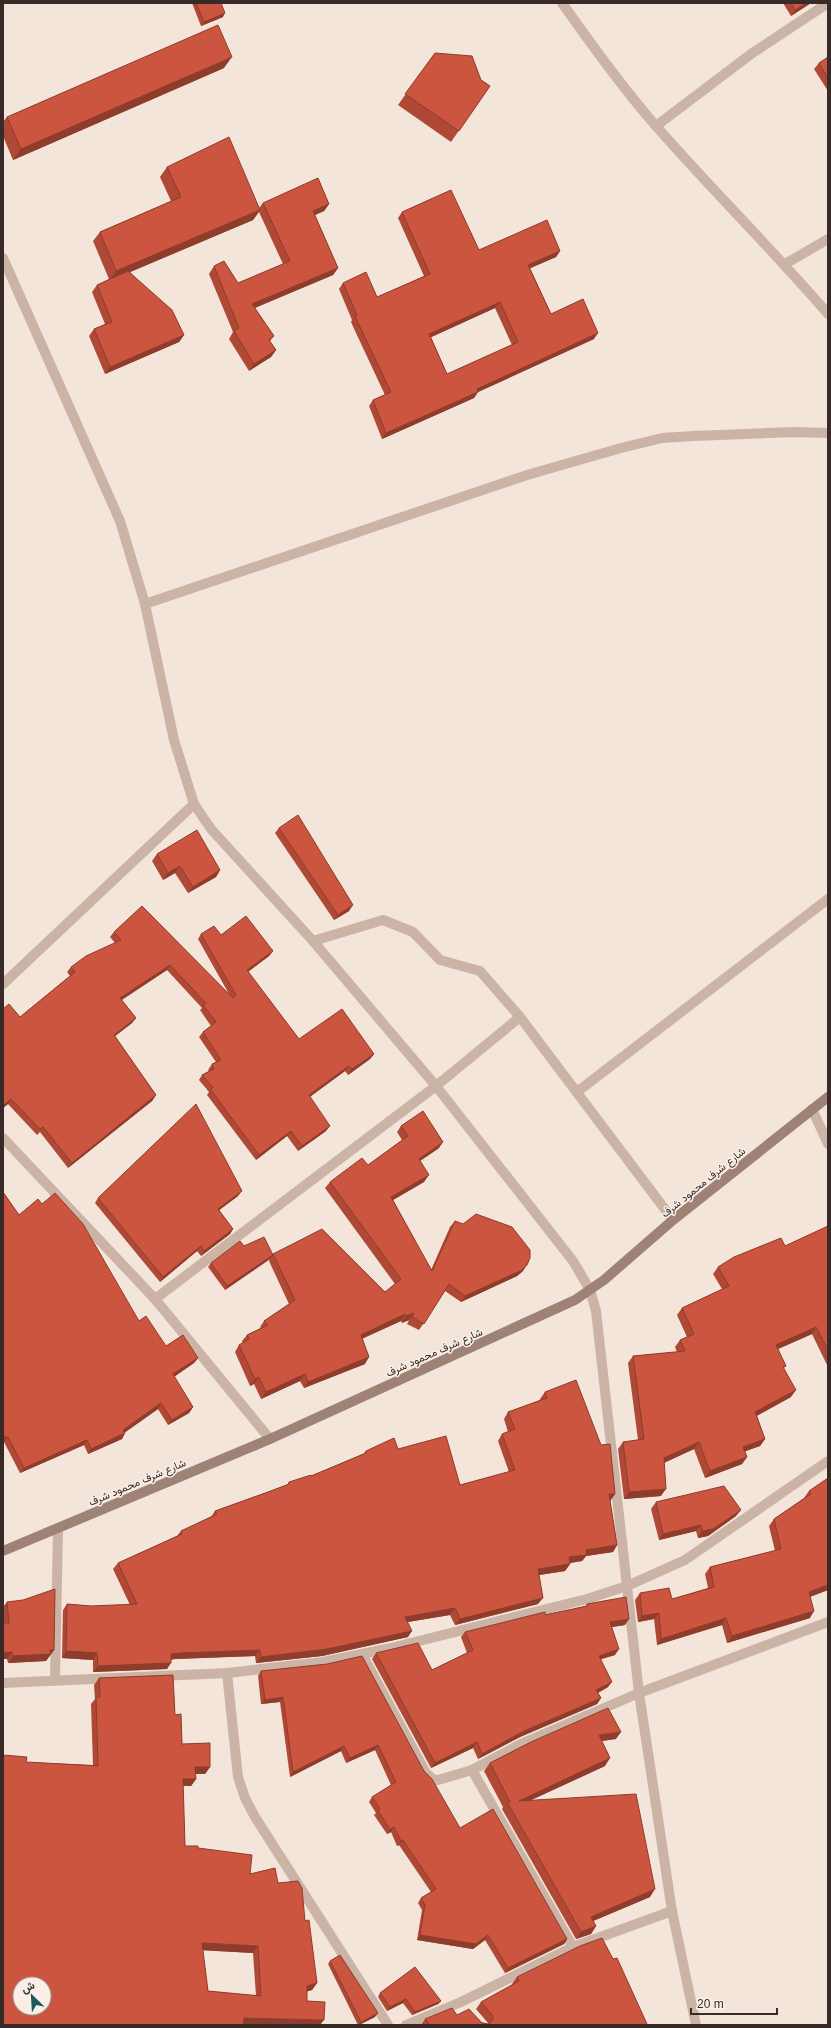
<svg xmlns="http://www.w3.org/2000/svg" width="831" height="2028" font-family="Arial,Vazirmatn,sans-serif">
	<rect width="100%" height="100%" fill="#f3e5da"/>
	<g fill="none" stroke-linecap="round" stroke-linejoin="round">
		<g stroke="#cbb3a5" stroke-width="10">
			<path d="M562,3C592,45 622,87 656,126C712,190 773,250 828,314"/>
			<path d="M656,126L751,54L828,3"/>
			<path d="M3,258L120,521L145,604"/>
			<path d="M785,264L828,239"/>
			<path d="M194,804L211,829L313,941L436,1086L573,1261L590,1290L596,1311L639,1693L672,1911L696,2025"/>
			<path d="M313,941L383,920L413,932L440,960L480,971L520,1017L673,1220"/>
			<path d="M3,984L194,804L174,740L145,604L527,475L621,448L662,438L694,436L792,432L828,433"/>
			<path d="M577,1092L828,899"/>
			<path d="M812,1109L828,1144"/>
			<path d="M3,1138L155,1299L270,1439"/>
			<path d="M155,1299L436,1086L520,1017"/>
			<path d="M362,1654L426,1773L434,1780H438L472,1770L523,1743L639,1693L828,1622"/>
			<path d="M227,1673L238,1777L245,1798L255,1817L388,2025"/>
			<path d="M55,1679L58,1529"/>
			<path d="M3,1683L227,1673L323,1662L391,1648L587,1599L627,1586L685,1560L828,1461"/>
			<path d="M472,1770L573,1947"/>
			<path d="M406,2025L461,2002L573,1947L672,1911"/>
		</g>
		<path stroke="#9f8276" stroke-width="10" d="M3,1551L270,1439L575,1300L604,1280L673,1220L828,1097"/>
	</g>
	<g fill="#af4936" fill-rule="evenodd">
		<path d="M192,3H221L223,17L201,26Z"/>
		<path d="M783,3H811L791,16Z"/>
		<path d="M435,53L481,80L490,86L451,142L398,105Z"/>
		<path d="M828,57V91L814,69L819,63Z"/>
		<path d="M224,68L13,160L3,136V122L7,117Z"/>
		<path d="M167,167L259,208L263,203L329,204L324,211L315,215L338,268L333,275L255,308L274,336L270,341L276,350L271,357L249,371L229,339L233,332L209,274L214,266L238,283L283,264L259,212L253,220L130,272L184,335L179,342L105,374L89,336L94,329L105,324L92,292L97,285L109,279L93,241L100,232L171,201L160,177Z"/>
		<path d="M402,212L479,250L560,251L556,257L530,268L551,314L594,339L478,392L474,398L382,439L369,406L373,400L385,395L356,333L351,322L352,320L339,289L343,283L377,297L424,276L398,218ZM495,308L512,345L447,374L431,337Z"/>
		<path d="M279,828L349,911L334,920L275,833Z"/>
		<path d="M157,854L220,870L216,877L188,893L175,873L163,880L152,861Z"/>
		<path d="M114,932L229,994L198,939L201,934L221,935L273,951L269,956L248,972L299,1039L374,1054L370,1059L348,1075L345,1071L310,1097L326,1131L298,1151L287,1136L256,1160L207,1095L209,1092L199,1080L202,1075L209,1071L208,1070L212,1064L216,1062L199,1037L203,1032L211,1026L200,1010L202,1008L167,970L122,1000L136,1018L132,1023L115,1036L156,1095L152,1101L68,1168L40,1132L37,1135L8,1104L3,1108V1009L20,1017L70,976L67,972L71,967L115,943L110,937Z"/>
		<path d="M401,1126L439,1148L420,1161L424,1182L393,1200L431,1270L450,1227L455,1221L523,1271L517,1276L461,1302L445,1291L419,1330L407,1324L409,1320L402,1323L401,1321L362,1339L365,1364L304,1388L300,1381L261,1399L254,1384L250,1386L235,1352L239,1345L243,1343L242,1341L247,1335L261,1328L260,1327L264,1321L289,1304L269,1261L270,1259L225,1290L208,1267L211,1263L244,1246L273,1254L385,1292L395,1284L325,1188L330,1182L368,1165L402,1140L397,1132Z"/>
		<path d="M3,1192L19,1215L166,1346L198,1358L194,1363L174,1377L193,1407L189,1413L168,1425L158,1409L125,1432V1433L122,1439L88,1454L84,1445L20,1473L4,1442H3Z"/>
		<path d="M238,1196L219,1210L233,1229L230,1234L201,1256L197,1251L160,1282L95,1203L98,1198Z"/>
		<path d="M828,1226V1367L812,1334L778,1349L786,1366L784,1368L791,1397L757,1416L765,1439L760,1446L745,1451L747,1457L742,1464L705,1478L694,1449L664,1463L661,1496L624,1499L618,1449L623,1442L638,1440L628,1363L633,1356L677,1352L675,1347L680,1340L687,1337L677,1315L682,1308L722,1289L713,1274L718,1267L785,1246Z"/>
		<path d="M545,1392L611,1500H610L617,1545L613,1552L586,1556L582,1561L570,1563V1564L565,1571L539,1575L538,1604L455,1625L450,1615L408,1622V1637L322,1656L256,1663L255,1656L175,1659L171,1660L167,1669L93,1672V1660L62,1658L63,1610L67,1604L91,1606L130,1605L113,1569L118,1563L177,1536L181,1531L211,1517L215,1511L268,1492L287,1485L289,1482L311,1476L363,1454L366,1451L398,1449L460,1485L509,1472L498,1441L502,1434L508,1432L504,1419L508,1412L540,1400V1399Z"/>
		<path d="M828,1478V1590L810,1597V1618L727,1643L722,1625L657,1645L654,1619L638,1622L635,1600L640,1593L672,1599L708,1588L705,1574L710,1567L775,1551L769,1526L774,1519L804,1498L809,1491Z"/>
		<path d="M656,1502L736,1516L708,1536L698,1538L696,1531L659,1540L651,1509Z"/>
		<path d="M7,1602L54,1650L46,1661L8,1663L7,1659H3V1607Z"/>
		<path d="M587,1604L625,1625L612,1627L615,1655L601,1659L608,1687L598,1693L601,1698L597,1704L520,1737L478,1759L473,1748L431,1768L372,1659L376,1653L432,1670L467,1653L461,1637L465,1632L586,1606Z"/>
		<path d="M261,1671L424,1771L460,1828L567,1939L564,1944L505,1973L485,1940L473,1949L417,1940L422,1910L418,1903L421,1898L431,1892L399,1845L397,1846L391,1832L387,1834L374,1815L376,1813L369,1802L372,1797L391,1785L375,1750L346,1763L341,1751L290,1777L280,1702L261,1704L258,1676Z"/>
		<path d="M99,1678L175,1715L182,1744L210,1767L205,1774H196V1779L191,1786H183L185,1846L198,1848L250,1874L278,1883L305,1921L317,1983L312,1990L307,1991V2001L3,2025L26,1762L93,1765L91,1704L95,1699L94,1685ZM203,1950L253,1953L256,1996L208,1991Z"/>
		<path d="M616,1739L602,1741L605,1766L531,1800L650,1897L593,1921L596,1926L591,1934L576,1939L502,1809L503,1807L484,1771L490,1763L531,1742Z"/>
		<path d="M330,1961L375,2017L359,2025H358L328,1964Z"/>
		<path d="M517,1977L647,2025H421L425,2019L457,2015L488,2024V2023L476,2009L481,2002L512,1985V1984Z"/>
		<path d="M380,1993L441,2001L438,2004L412,2015L403,2003L387,2011L378,1997Z"/>
	</g>
	<g fill="#8e3c2c">
		<path d="M806,3H811L791,16L795,10Z"/>
		<path d="M225,13L223,17L201,26L204,22Z"/>
		<path d="M232,57L224,68L13,160L21,149Z"/>
		<path d="M329,204L324,211L308,218L313,211Z"/>
		<path d="M260,210L253,220L109,281L116,271Z"/>
		<path d="M560,251L556,257L524,271L528,265Z"/>
		<path d="M338,268L333,275L247,311L252,304Z"/>
		<path d="M500,302L495,308L425,340L429,334Z"/>
		<path d="M598,333L594,339L478,392L474,398L382,439L386,433L477,389Z"/>
		<path d="M184,335L179,342L105,374L110,367Z"/>
		<path d="M276,350L271,357L249,371L254,364Z"/>
		<path d="M180,866L175,873L163,880L168,873Z"/>
		<path d="M220,870L216,877L188,893L193,887Z"/>
		<path d="M353,905L349,911L334,920L338,915Z"/>
		<path d="M273,951L269,956L243,975L247,970Z"/>
		<path d="M170,965L167,970L116,1003L120,998Z"/>
		<path d="M136,1018L132,1023L110,1040L114,1035Z"/>
		<path d="M374,1054L370,1059L348,1075L352,1069Z"/>
		<path d="M349,1066L345,1071L305,1100L309,1095Z"/>
		<path d="M156,1095L152,1101L68,1168L72,1163Z"/>
		<path d="M11,1099L8,1104L3,1108V1106Z"/>
		<path d="M330,1126L326,1131L298,1151L302,1146Z"/>
		<path d="M291,1131L287,1136L256,1160L259,1155Z"/>
		<path d="M443,1142L439,1148L414,1165L419,1159Z"/>
		<path d="M429,1175L424,1182L386,1204L391,1197Z"/>
		<path d="M242,1191L238,1196L214,1214L218,1209Z"/>
		<path d="M233,1229L230,1234L201,1256L204,1251Z"/>
		<path d="M201,1246L197,1251L160,1282L163,1277Z"/>
		<path d="M273,1255L270,1259L225,1290L227,1286Z"/>
		<path d="M527,1265L523,1271L517,1276L461,1302L465,1296Z"/>
		<path d="M414,1313L409,1320L402,1323L406,1316Z"/>
		<path d="M405,1314L401,1321L356,1341L361,1335Z"/>
		<path d="M816,1327L812,1334L771,1352L776,1345Z"/>
		<path d="M369,1357L365,1364L304,1388L308,1382Z"/>
		<path d="M198,1358L194,1363L169,1380L173,1374Z"/>
		<path d="M305,1374L300,1381L261,1399L266,1392Z"/>
		<path d="M259,1377L254,1384L250,1386L255,1379Z"/>
		<path d="M796,1390L791,1397L750,1419L755,1412Z"/>
		<path d="M161,1403L158,1409L120,1436L123,1430Z"/>
		<path d="M193,1407L189,1413L168,1425L172,1420Z"/>
		<path d="M125,1433L122,1439L88,1454L91,1449Z"/>
		<path d="M8,1437L4,1442H3V1441L5,1438Z"/>
		<path d="M765,1439L760,1446L738,1454L743,1447Z"/>
		<path d="M87,1440L84,1445L20,1473L24,1468Z"/>
		<path d="M699,1442L694,1449L659,1465L664,1458Z"/>
		<path d="M747,1457L742,1464L705,1478L710,1471Z"/>
		<path d="M666,1489L661,1496L624,1499L629,1492Z"/>
		<path d="M609,1494H615L611,1500L605,1501Z"/>
		<path d="M741,1510L736,1516L708,1536L698,1538L702,1531Z"/>
		<path d="M701,1525L696,1531L659,1540L663,1534Z"/>
		<path d="M617,1545L613,1552L586,1556L582,1561L564,1564L569,1557L586,1550Z"/>
		<path d="M570,1564L565,1571L533,1576L538,1569Z"/>
		<path d="M828,1585V1590L804,1599L809,1592Z"/>
		<path d="M543,1598L538,1604L455,1625L460,1619Z"/>
		<path d="M455,1608L450,1615L401,1623L405,1617Z"/>
		<path d="M814,1611L810,1618L727,1643L732,1636Z"/>
		<path d="M659,1613L654,1619L638,1622L642,1616Z"/>
		<path d="M726,1618L722,1625L657,1645L661,1639Z"/>
		<path d="M629,1619L625,1625L606,1628L610,1622Z"/>
		<path d="M412,1631L408,1637L322,1656L256,1663L261,1657Z"/>
		<path d="M619,1649L615,1655L595,1661L599,1656Z"/>
		<path d="M50,1650H54L46,1661L8,1663L13,1656Z"/>
		<path d="M260,1650L255,1656L175,1659L166,1660L171,1654L180,1653Z"/>
		<path d="M66,1651L97,1653L93,1660L62,1658Z"/>
		<path d="M12,1652L7,1659H3V1653Z"/>
		<path d="M171,1663L167,1669L93,1672L98,1666Z"/>
		<path d="M612,1682L608,1687L592,1696L596,1690Z"/>
		<path d="M283,1697L280,1702L261,1704L265,1700Z"/>
		<path d="M601,1698L597,1704L520,1737L478,1759L482,1754L524,1731Z"/>
		<path d="M621,1732L616,1739L594,1742L599,1735Z"/>
		<path d="M477,1742L473,1748L431,1768L435,1763Z"/>
		<path d="M378,1745L375,1750L346,1763L350,1758Z"/>
		<path d="M344,1746L341,1751L290,1777L293,1772Z"/>
		<path d="M610,1758L605,1766L514,1808L519,1801Z"/>
		<path d="M195,1767H210L205,1774H191Z"/>
		<path d="M183,1779H196L191,1786H178Z"/>
		<path d="M394,1827L391,1832L387,1834L390,1830Z"/>
		<path d="M403,1840L399,1845L397,1846L401,1841Z"/>
		<path d="M655,1889L650,1897L586,1924L591,1917Z"/>
		<path d="M596,1926L591,1934L576,1939L581,1932Z"/>
		<path d="M420,1935H488L485,1940L473,1949L417,1940Z"/>
		<path d="M567,1939L564,1944L505,1973L508,1968Z"/>
		<path d="M202,1943L258,1946L253,1953L197,1950Z"/>
		<path d="M317,1983L312,1990L302,1993L307,1986Z"/>
		<path d="M406,1999L403,2003L387,2011L390,2007Z"/>
		<path d="M441,2001L438,2004L412,2015L415,2012Z"/>
		<path d="M378,2013L375,2017L359,2025L361,2022Z"/>
		<path d="M244,2018L324,2020L320,2025H239Z"/>
	</g>
	<g fill="#cb553f" stroke="#8e3c2c" fill-rule="evenodd">
		<path d="M196,3H221L225,13L204,22Z"/>
		<path d="M791,3H806L795,10Z"/>
		<path d="M218,25L232,57L21,149L7,117Z"/>
		<path d="M435,53L472,56L481,80L490,86L459,131L405,94Z"/>
		<path d="M828,57V78L819,63Z"/>
		<path d="M229,137L260,210L116,271L100,232L181,197L167,167Z"/>
		<path d="M318,178L329,204L313,211L338,268L252,304L274,336L269,340L276,350L254,364L234,331L239,328L214,266L224,261L238,283L290,261L263,203Z"/>
		<path d="M451,190L479,250L547,220L560,251L528,265L551,314L583,299L598,333L477,389L478,392L386,433L373,400L391,392L360,327L355,316L357,315L343,283L366,272L377,297L430,274L402,212ZM500,302L518,342L447,374L429,334Z"/>
		<path d="M128,271L172,310L184,335L110,367L94,329L112,322L97,285Z"/>
		<path d="M298,815L353,905L338,915L279,828Z"/>
		<path d="M197,830L220,870L193,887L180,866L168,873L157,854Z"/>
		<path d="M142,906L233,998L236,995L201,934L214,926L221,935L246,916L273,951L247,970L299,1039L342,1009L374,1054L352,1069L349,1066L309,1095L330,1126L302,1146L291,1131L259,1155L211,1090L213,1087L202,1075L214,1069L212,1064L221,1060L203,1032L216,1022L203,1005L206,1003L170,965L120,998L136,1018L114,1035L156,1095L72,1163L43,1127L40,1129L11,1099L3,1106V1009L9,1004L20,1017L75,972L71,967L86,956L121,940L114,932Z"/>
		<path d="M196,1104L242,1191L218,1209L233,1229L204,1251L201,1246L163,1277L98,1198Z"/>
		<path d="M423,1111L443,1142L419,1159L429,1175L391,1197L432,1271L455,1221L463,1224L476,1214L512,1227L530,1250V1258L527,1265L522,1270L465,1296L449,1284L424,1324L412,1317L414,1313L406,1316L405,1314L361,1335L369,1357L308,1382L305,1374L266,1392L259,1377L255,1379L239,1345L249,1339L247,1335L268,1325L264,1321L295,1300L273,1254L322,1229L385,1292L401,1279L330,1182L362,1158L368,1165L408,1136L401,1126Z"/>
		<path d="M3,1192L19,1215L38,1199L42,1204L55,1193L83,1224L139,1321L146,1316L166,1346L183,1335L198,1358L173,1374L193,1407L172,1420L161,1403L123,1430L125,1433L91,1449L87,1440L24,1468L8,1437L5,1438L3,1433Z"/>
		<path d="M828,1226V1350L816,1327L776,1345L786,1366L783,1367L796,1390L755,1412L765,1439L743,1447L747,1457L710,1471L699,1442L664,1458L666,1489L629,1492L623,1442L644,1439L633,1356L685,1351L680,1340L694,1334L682,1308L729,1286L718,1267L734,1257L781,1238L785,1246Z"/>
		<path d="M264,1237L273,1255L227,1286L211,1263L240,1241L244,1246Z"/>
		<path d="M576,1380L601,1445L610,1444L615,1494H609L617,1545L586,1550L587,1555L569,1557L570,1564L538,1569L543,1598L460,1619L455,1608L405,1617L412,1631L327,1649L261,1657L260,1650L180,1653L171,1654V1663L98,1666L97,1653L66,1651L67,1604L91,1606L137,1604L118,1563L182,1534L181,1531L217,1514L215,1511L268,1492L289,1484V1482L311,1475V1476L366,1453V1451L394,1438L398,1449L446,1436L460,1485L515,1470L502,1434L515,1429L508,1412L547,1398L545,1392Z"/>
		<path d="M828,1478V1585L809,1592L814,1611L732,1636L726,1618L661,1639L659,1613L642,1616L640,1593L669,1588L672,1599L714,1587L710,1567L781,1549L774,1519L811,1494L809,1491Z"/>
		<path d="M724,1486L741,1510L713,1529L702,1531L701,1525L663,1534L656,1502Z"/>
		<path d="M55,1589L54,1650H50L51,1654L13,1656L12,1652L3,1653V1623H9L7,1602L23,1600Z"/>
		<path d="M626,1597L629,1619L610,1622L619,1649L599,1656L612,1682L596,1690L601,1698L524,1731L482,1754L477,1742L435,1763L376,1653L418,1643L432,1670L473,1650L465,1632L545,1612V1615L587,1606V1604Z"/>
		<path d="M362,1656L424,1771L432,1779L460,1828L493,1809L567,1939L508,1968L488,1935L476,1944L420,1935L425,1905L421,1898L436,1889L403,1840L401,1841L394,1827L390,1830L378,1810L380,1809L372,1797L396,1782L378,1745L350,1758L344,1746L293,1772L283,1697L265,1700L261,1671L327,1664Z"/>
		<path d="M173,1675L175,1715L181,1714L182,1744L210,1743V1767H195L196,1779H183L185,1846H198V1848L252,1855L250,1874L275,1868L278,1883L298,1881L302,1888L305,1921L309,1920L317,1983L307,1986V2001L325,2002L324,2020L244,2018L243,2025H3V1755L27,1757L26,1762L98,1766L96,1697H100L99,1678ZM202,1943L258,1946L261,1996L208,1991ZM20,1984H44V2008H20Z"/>
		<path d="M608,1708L621,1732L599,1735L610,1758L519,1801L636,1794L655,1889L591,1917L596,1926L581,1932L507,1802H510L490,1763L531,1742Z"/>
		<path d="M602,1938L613,1959L617,1958L647,2024L646,2025H430L425,2019L452,2008L457,2015L469,2009L482,2023L489,2024L493,2020V2016L481,2002L519,1981L517,1977L580,1946Z"/>
		<path d="M340,1955L378,2013L361,2022L330,1961Z"/>
		<path d="M415,1967L441,2001L415,2012L406,1999L390,2007L380,1993Z"/>
	</g>
	<g text-anchor="middle" stroke-width="3" stroke-linejoin="round" paint-order="stroke">
		<g font-size="11" fill="#372a27" stroke="#faefe6">
			<text transform="translate(703 1182) rotate(-39)" y="4">شارع شرف محمود شرف</text>
			<text transform="translate(434 1352) rotate(-24)" y="4">شارع شرف محمود شرف</text>
			<text transform="translate(137 1482) rotate(-23)" y="4">شارع شرف محمود شرف</text>
		</g>
	</g>
	<rect width="831" height="2028" fill="none" stroke="#372a27" stroke-width="8"/>
	<g transform="translate(32 1996) rotate(335)"><circle r="19" fill="#faefe6" stroke="#aca09a"/>
	<path d="M0-3L7 15L0 10L-7 15Z" fill="#1a5a59"/>
	<text y="-6" font-size="11" font-weight="bold" text-anchor="middle" fill="#372a27">ش</text>
	</g>
	<path d="M691 2008v6h86v-6" fill="none" stroke="#372a27" stroke-width="2"/>
	<text x="697" y="2008" font-size="12" fill="#372a27" stroke="#faefe6" stroke-width="3" paint-order="stroke">20 m</text>
</svg>
